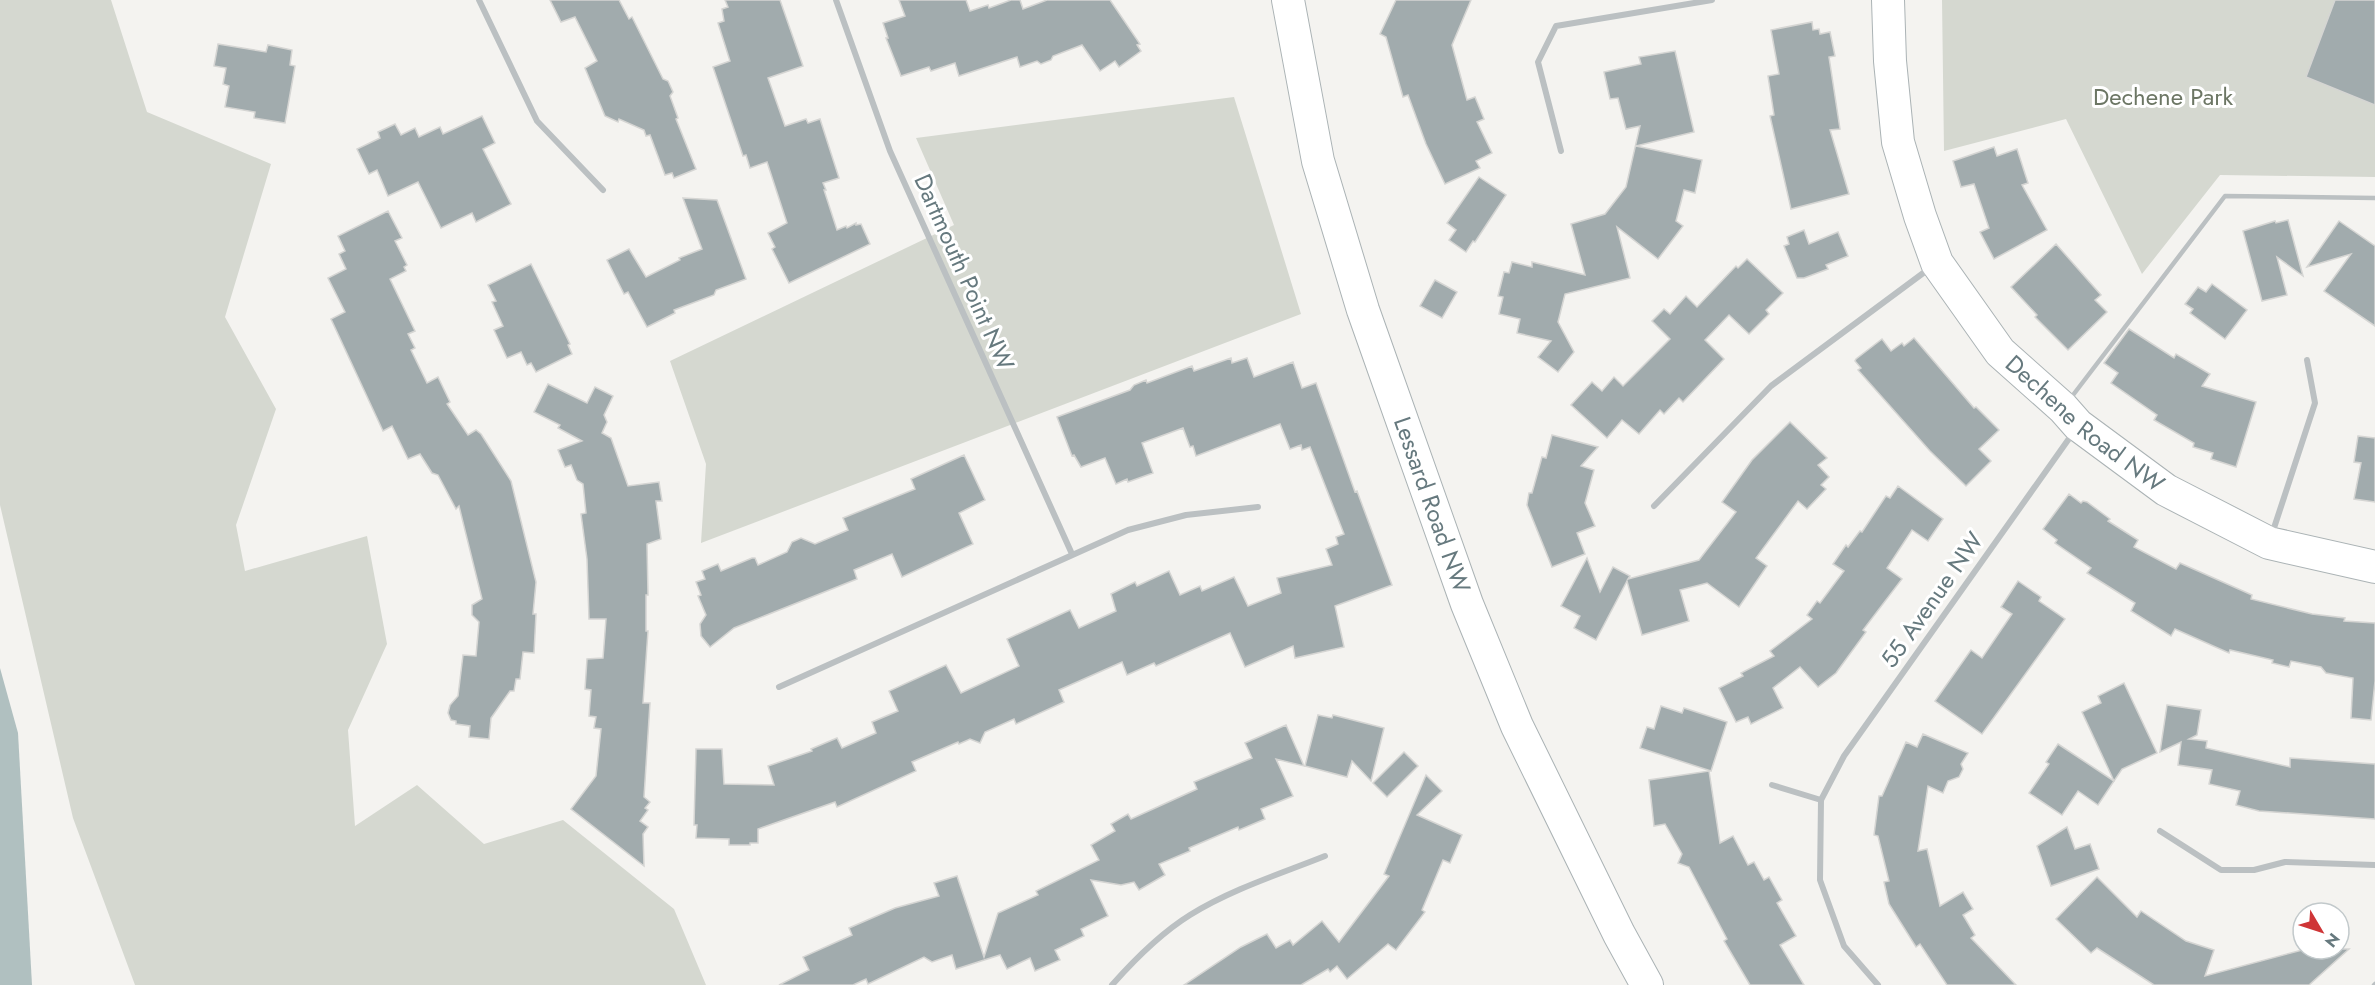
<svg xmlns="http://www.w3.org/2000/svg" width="2375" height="985" font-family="Jost,sans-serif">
	<rect width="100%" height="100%" fill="#f4f3f0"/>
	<g fill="#d5d8d0">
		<path d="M0,0H111L147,112L271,164L225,317L276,409L236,525L245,571L367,536L387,644L348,730L355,826L417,785L484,844L563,820L674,909L706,985H135L73,818L0,505Z"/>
		<path d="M1942,0H2375V177L2220,175L2142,274L2066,119L1944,151Z"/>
		<path d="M1234,97L1301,314L701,543L706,464L670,361L954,225L916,138Z"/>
	</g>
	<path fill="#b0c0c0" d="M0,668L18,733L32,985H0Z"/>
	<g fill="#a1abad" stroke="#d5d5d3" stroke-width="1.5">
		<path d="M550,0H619L629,19L632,17L663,79L668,81L673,92L670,96L678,118L676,119L696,169L674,178L672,173L665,175L650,135L646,136L644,130L619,119L618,122L605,116L585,68L597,61L575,17L561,22Z"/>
		<path d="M725,0H780L803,66L768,78L785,126L806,119L808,123L820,119L839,178L823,183L826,190H824L837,230L846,226L847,228L856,223V225L861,224L870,244L789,283L772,249L775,247L768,233L787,223L767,162L750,168L746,155L743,156L713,67L730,61L718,23L724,21L722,9L728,7Z"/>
		<path d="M899,0H966L970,11L988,5L989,8L1011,0H1020L1023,9L1047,0H1110L1140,44L1137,45L1141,51L1119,67L1115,61L1100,71L1082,45L1053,56L1051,60L1041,64L1037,61L1020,67L1017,57L959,76L955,63L931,71L929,67L901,76L886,38H888L883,23L905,16Z"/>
		<path d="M1396,0H1471L1452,45L1467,100L1475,97L1484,119L1477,122L1492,153L1476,161L1480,168L1445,184L1426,144L1408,95L1403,97L1386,37L1380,34Z"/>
		<path d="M2335,0H2375V105L2306,77Z"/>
		<path d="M1812,22L1813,30L1819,29L1820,34L1830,32L1835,56L1829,57L1840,129L1830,130L1849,194L1791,209L1770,116L1774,115L1768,76L1779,74L1771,30Z"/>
		<path d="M218,44L266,52L268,45L292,50L290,65L295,66L285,123L254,118L255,112L225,107L229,86L223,84L226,68L214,66Z"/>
		<path d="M1675,51L1694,132L1636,146L1702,160L1695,193L1684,190L1676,221L1683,226L1658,259L1617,227L1630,278L1565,294L1558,322L1574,352L1558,372L1538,357L1551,341L1517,333L1520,319L1499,314L1503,297L1498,296L1504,272L1509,273L1512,262L1532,267V262L1585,275L1571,224L1605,214L1626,187L1640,126L1626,129L1618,98L1610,99L1604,72L1641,64L1639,57Z"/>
		<path d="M482,116L495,143L483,149L511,204L476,222L472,213L441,228L418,182L388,196L377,170L369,174L357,149L380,138L378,132L395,124L401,135L415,128L419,137L440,127L443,134Z"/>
		<path d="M1994,147L1997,156L2017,149L2028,183L2022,185L2047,230L1994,259L1980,232L1989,228L1974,184L1961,187L1953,161Z"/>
		<path d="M1479,177L1506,195L1475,242L1473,241L1466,252L1449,240L1456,230L1447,223Z"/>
		<path d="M683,198L717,200L746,279L716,290L714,295L674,310L675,313L647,327L628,292L624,294L607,260L629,249L646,277L680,260L679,258L702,249Z"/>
		<path d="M388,211L402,238L395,241L407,265L404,267L406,271L390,279L415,331L408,334L415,348L411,350L427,383L438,377L450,402L447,404L468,435L476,430L481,434L511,481L536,582L533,614H536L534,653L523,652L520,679H516L514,691H510L491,718L489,739L469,737L470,726L456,724V721L451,720L448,713L450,705L458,696L463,655L476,656L479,622L472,615V605L482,599L459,506L456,509L438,475L432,473L420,454L408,459L392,426L383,431L331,319L345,312L328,278L346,269L339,254L345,251L338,236Z"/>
		<path d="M2288,220L2303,276L2277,257L2287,295L2262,301L2243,231L2275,221L2276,223Z"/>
		<path d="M2339,221L2375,246V326L2324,291L2351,254L2307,267Z"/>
		<path d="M1804,230L1809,244L1838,232L1848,256L1826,265L1828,269L1804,278H1797L1784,246L1789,244L1787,237Z"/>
		<path d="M2056,244L2101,295L2095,300L2107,312L2068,350L2035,317L2037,315L2011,287Z"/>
		<path d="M1747,259L1783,293L1766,310L1769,314L1749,334L1729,315L1705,340L1724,359L1683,402L1679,398L1664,414L1660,410L1639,434L1622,420L1607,438L1571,405L1592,382L1602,391L1614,377L1623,386L1670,339L1652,321L1664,309L1670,314L1686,296L1697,307L1736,266L1738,268Z"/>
		<path d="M531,264L570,344L568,345L572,354L536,372L531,363L527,365L521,352L507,358L494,330L503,326L492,302L496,301L488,285Z"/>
		<path d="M1435,280L1457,292L1442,318L1420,306Z"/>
		<path d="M2212,284L2247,310L2225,339L2190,313L2193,309L2185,304L2198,287L2206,292Z"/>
		<path d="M2129,329L2174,358L2176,354L2210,374L2202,386L2256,402L2236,467L2211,459L2213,453L2193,447L2194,443L2154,420L2157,415L2111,383L2118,373L2104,363Z"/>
		<path d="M1914,338L1974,408L1976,407L1999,430L1979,449L1991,461L1966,486L1930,451L1858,370L1861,368L1855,361L1856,359L1882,339L1891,351L1902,343L1904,346Z"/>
		<path d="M1231,358L1232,363L1247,358L1254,377L1293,362L1302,388L1316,383L1355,492L1357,491L1392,585L1335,606L1344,647L1295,658L1293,646L1245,667L1230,633L1156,666L1154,663L1127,675L1122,662L1059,690L1064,702L1016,724L1014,719L985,732L980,743L970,739L959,744L958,742L912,762L916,771L837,807L835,802L758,829V843H750V845H729V839L696,838L697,825H694L696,749H722L724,784L774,785L768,766L812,751L811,749L837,738L842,748L876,733L872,722L898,711L889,691L946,665L961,693L1019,666L1007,639L1070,610L1079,628L1116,611L1111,594L1135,582L1137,586L1169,571L1180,595L1200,586L1202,591L1234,577L1248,606L1281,593L1277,578L1332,565L1326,549L1338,544L1336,537L1344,534L1310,447L1302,450L1301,445L1290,449L1280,424L1196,456L1193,446L1190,447L1183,428L1142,443L1153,473L1128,482L1127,479L1116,484L1105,458L1081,467L1074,455L1072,456L1057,417L1130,390L1134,385L1146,380L1147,383L1192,366L1194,371Z"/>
		<path d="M548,384L587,403L595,387L613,396L604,415L607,422L602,433L611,438L628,486L659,482L662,501H656L661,539L647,544L648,595H646V631H648L643,703H650L644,797L650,802L645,808L648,810L640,821L648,827L643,834L644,866L571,809L596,776L601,729L594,728L596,717L589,716L591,690L585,689L587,659L603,658L606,619H589L587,559L581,514L586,513L583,484L577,480L571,465L565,467L558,450L582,441L558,428L560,425L534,412Z"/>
		<path d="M1790,422L1827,458L1818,465L1829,477L1821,485L1826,489L1807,509L1798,501L1756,558L1767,566L1739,607L1707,583L1680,590L1689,621L1642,635L1627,581L1596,640L1574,628L1580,616L1561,606L1587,558L1600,592L1613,567L1630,576L1628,579L1699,560L1736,512L1722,502L1752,460Z"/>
		<path d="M1552,435L1598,447L1581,466L1594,470L1585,503L1595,526L1577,533L1585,554L1552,567L1527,505L1529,493H1532L1542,457L1546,458Z"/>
		<path d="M2358,436L2375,438V502L2354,499L2361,463L2354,462Z"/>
		<path d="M964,455L985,500L959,513L973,544L902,577L892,554L854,570L857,579L734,628L710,647L701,636L700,624L706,615L698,596L701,595L696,582L705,579L702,571L718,564L721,571L752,558H755L758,565L787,552L792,542L801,538L815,544L848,530L843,518L915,489L911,479Z"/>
		<path d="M1898,486L1943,519L1928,541L1912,530L1887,568L1902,579L1863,630L1866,632L1836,673L1818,687L1800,667L1773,688L1783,708L1751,724L1748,717L1736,722L1719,688L1743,676L1741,673L1774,656L1770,651L1812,619L1807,615L1817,601L1820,603L1844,571L1833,564L1846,545L1848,547L1860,531L1862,532L1886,496L1890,498Z"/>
		<path d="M2069,494L2081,503L2083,501L2087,502L2110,519L2108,521L2138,540L2134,547L2176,569L2180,563L2252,595L2251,599L2312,614L2345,618L2344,621L2375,623V681L2371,720L2351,718L2353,678L2326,673L2321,667L2291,661L2289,667L2272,663L2273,660L2230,650L2229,653L2175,629L2171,636L2131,611L2135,603L2087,573L2091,568L2055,543L2057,540L2043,529Z"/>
		<path d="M2018,581L2041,597L2039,601L2065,619L1982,734L1935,701L1971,650L1982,658L2012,614L2001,607Z"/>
		<path d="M2124,683L2157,753L2122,769L2114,781L2082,712L2101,703L2098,696Z"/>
		<path d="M2167,705L2201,710L2197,735L2189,739L2207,741L2206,748L2290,767V758L2375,764V819L2259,811L2236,805L2240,791L2209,784L2212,770L2178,765L2181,742L2160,752Z"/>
		<path d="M1661,706L1682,713L1684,708L1727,722L1711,771L1640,748L1647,727L1654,729Z"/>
		<path d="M1318,715L1332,718L1333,715L1384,728L1371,781L1352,761L1347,777L1305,766Z"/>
		<path d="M1286,725L1304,766L1276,759L1293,796L1261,809L1265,819L1239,830L1238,827L1189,848L1190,851L1159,864L1165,875L1139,890L1134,882L1121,885L1091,880L1108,916L1081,929L1084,936L1055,950L1060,960L1035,971L1030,958L1007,969L1000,955L956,969L952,955L932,962L924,957L868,984L866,979L853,985H779L809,970L803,957L852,935L849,928L895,908L939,896L934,883L957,876L984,957L998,913L1038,895L1036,891L1099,860L1091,845L1115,831L1111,824L1128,814L1131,819L1197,789L1194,782L1252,758L1245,743Z"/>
		<path d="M1923,734L1968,753L1961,764L1963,769L1959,777L1948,781L1943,793L1928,786L1918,851L1927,849L1940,906L1963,892L1973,909L1963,915L1975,935L1971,938L2016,985H1947L1920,944L1916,947L1889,904L1884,882L1889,881L1878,836L1874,835L1879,796H1882L1906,742L1917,747Z"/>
		<path d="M2058,744L2114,781L2098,805L2078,791L2062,815L2029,793L2049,764L2046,762Z"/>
		<path d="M1404,752L1418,766L1387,797L1373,783Z"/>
		<path d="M1709,771L1720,843L1733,836L1748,865L1754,862L1764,880L1769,877L1782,900L1777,903L1796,936L1780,945L1804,985H1750L1724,941L1727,939L1689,867L1678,863L1682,854L1665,824L1654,826L1649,780Z"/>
		<path d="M1426,775L1442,791L1417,815L1462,835L1450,863L1443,860L1422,910L1425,912L1396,950L1388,944L1347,979L1337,966L1330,972L1328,969L1301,985H1184L1241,947L1267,934L1276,948L1290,940L1293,945L1322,921L1339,942L1389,876L1384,874Z"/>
		<path d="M2067,827L2075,849L2090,844L2099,869L2051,886L2037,846Z"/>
		<path d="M2097,877L2137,917L2141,911L2186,941L2214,950L2205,976L2306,949H2349L2309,985H2154L2097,948L2091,953L2056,919Z"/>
	</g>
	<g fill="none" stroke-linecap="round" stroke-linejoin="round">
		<g stroke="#abb3b5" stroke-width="34">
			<g id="secondary">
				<path id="s1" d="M1288,0L1318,161L1363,310L1467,604L1517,726L1619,934L1647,985"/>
				<path id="s2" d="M1888,0L1890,61L1898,142L1920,216L1937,263L2000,352L2063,408L2078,425L2166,490L2269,543L2375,567"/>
			</g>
		</g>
		<g stroke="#bbc0c2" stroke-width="4.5">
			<path d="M2070,399L2225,196L2375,198"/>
			<path d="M2374,985L2375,984"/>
		</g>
		<g stroke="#bbc0c2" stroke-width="6">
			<path d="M479,0L537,121L603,190"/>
			<path d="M836,0L890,151L1072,554"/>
			<path d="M1561,151L1538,62L1556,26L1712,0"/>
			<path d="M1654,506L1771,386L1930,268"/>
			<path d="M2272,534L2315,403L2307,360"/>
			<path d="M779,687L1128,530L1186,515L1258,507"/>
			<path d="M1772,785L1821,800"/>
			<path d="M2160,831L2221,870H2254L2285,862L2375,865"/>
			<path d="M1112,985C1135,959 1161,933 1190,915C1232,889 1280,874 1325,856"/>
			<path d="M1878,985L1844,946L1820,880L1821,800L1844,756L2073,433"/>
		</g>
		<use href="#secondary" stroke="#fff" stroke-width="32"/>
	</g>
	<g text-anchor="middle" stroke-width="6" stroke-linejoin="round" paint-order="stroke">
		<g font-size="24" fill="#6c7664" stroke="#fff">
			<text x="2163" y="105">Dechene Park</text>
		</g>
		<g font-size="24" fill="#66797e" stroke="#fff">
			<text transform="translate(964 272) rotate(66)" y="8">Dartmouth Point NW</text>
			<text dy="8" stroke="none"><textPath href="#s2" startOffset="490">Dechene Road NW</textPath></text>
			<text dy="8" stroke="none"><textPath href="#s1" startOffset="526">Lessard Road NW</textPath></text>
			<text transform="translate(1932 600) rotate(-55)" y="8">55 Avenue NW</text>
		</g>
	</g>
	<g transform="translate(2321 931) rotate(129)"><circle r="28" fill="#ffffff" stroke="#c2c9cb" stroke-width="1.5"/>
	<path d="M0-4.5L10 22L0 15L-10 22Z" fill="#cf3537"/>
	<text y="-9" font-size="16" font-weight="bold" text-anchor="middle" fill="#66797e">N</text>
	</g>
</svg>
